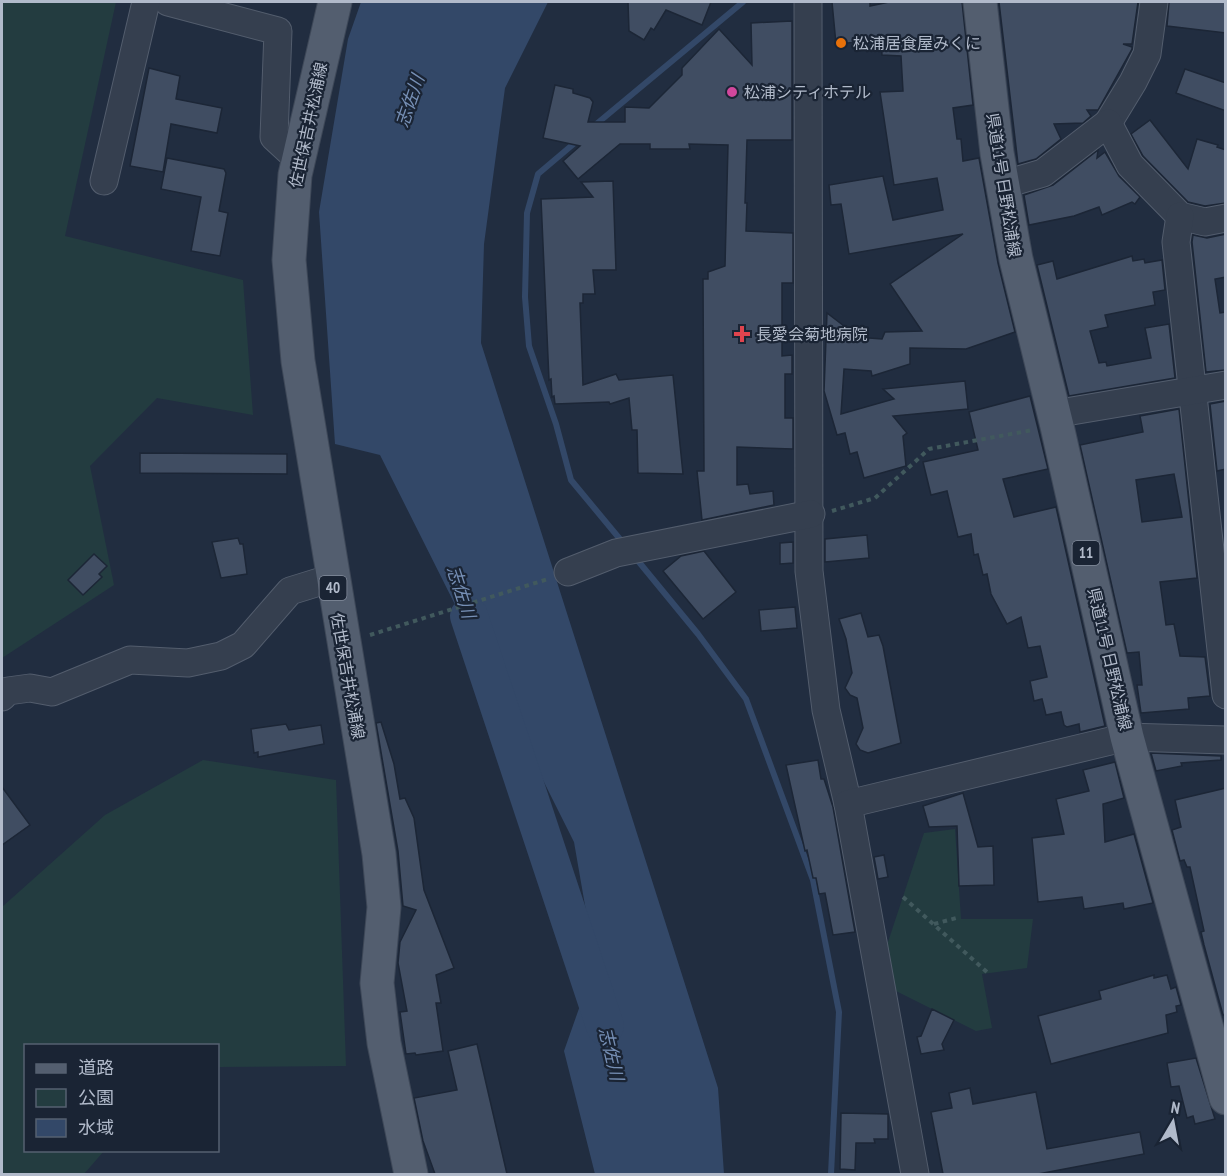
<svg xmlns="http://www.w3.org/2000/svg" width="1227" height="1176" font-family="'PT Sans Narrow','Noto Sans JP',sans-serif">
	<rect width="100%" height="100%" fill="#212d40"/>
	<g fill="#233c40">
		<path d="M2,2H116L65,236L243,280L253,415L157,398L90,466L114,585L2,658Z"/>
		<path d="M203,760L336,780L346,1066L218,1067V1046H26V1150L104,1151L84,1174H2V907L105,815Z"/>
		<path d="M955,829L961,919H1033L1027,968L982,974L992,1028L976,1031L892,989L887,945L924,833Z"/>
	</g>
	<path fill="#334868" d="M361,2H548L505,88L484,244L481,343L718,1088L724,1174H595L564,1051L595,963L574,842L380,455L335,444L319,212L348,39Z"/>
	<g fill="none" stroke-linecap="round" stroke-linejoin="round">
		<g stroke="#334868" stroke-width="6">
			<path d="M594,126L743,2"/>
			<path d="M577,141L538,174L527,213L525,297L529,346L556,424L571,480L624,544"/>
			<path d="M634,556L698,634L746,699L813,880L839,1012L831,1174"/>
		</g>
		<path stroke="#334868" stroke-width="38" d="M469,616L605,1026"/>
	</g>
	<g fill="#404d62" stroke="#1c2636" stroke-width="1.5" fill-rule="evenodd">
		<path d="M628,2H711L702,25L666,10L654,30L651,28L644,40L629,31Z"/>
		<path d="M832,2H870V6L889,2H962L973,105L953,108L957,139H961L963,161L979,158L998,263L1015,332L966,349L910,348V364L872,376L871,371L844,369L841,414L894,399L883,389L965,381L968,409L893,416L907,433L903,436L906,466L864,478L857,452L850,454L845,433L837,435L824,391L827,313L844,326L843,336L882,339L885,332L922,331L890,284L963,234L849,254L841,204L831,205L829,185L883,176L893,220L943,210L937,178L894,185L880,92L903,91L901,56L882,55L881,40L836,44Z"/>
		<path d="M999,2H1138L1132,44H1123L1132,47V49L1098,110H1087L1091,116L1083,123L1054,124L1061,139L1036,159L1018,164Z"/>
		<path d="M1169,2H1226V33L1167,26Z"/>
		<path d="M792,21V140H747L745,203H747L746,231L793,233V283H782V356L792,355V374H785V418H793V449L737,447V485L748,484L750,494L773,491L774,505L702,520L697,471H704L703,279H708V272L725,266L728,145L689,144L690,149H650V144H620L578,179L563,161L580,146L543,138L555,85L573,89V93L590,98L593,102L588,122H625V107L649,108L682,75V68L719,29L752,65L751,23Z"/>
		<path d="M149,68L180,76L176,99L222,108L217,133L171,124L163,172L130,166Z"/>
		<path d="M1185,69L1226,83V111L1176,93Z"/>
		<path d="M1150,120L1188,169L1197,139L1218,145L1217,147L1226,150V203L1205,206L1188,202L1143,156L1131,134Z"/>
		<path d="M1098,150L1097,158L1105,152L1119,176L1140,197L1135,204L1132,202L1102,215L1099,207L1074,216L1029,225L1024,195L1053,185Z"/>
		<path d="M167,158L224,169L226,173L219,211L228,213L220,256L191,251L201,197L161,189Z"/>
		<path d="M613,181L616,270H593L595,294H583V303H580L583,385L616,374L619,380L673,375L683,474L638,473L637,430H632L629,398L610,404L609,402L555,404L554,396L552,397L551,379L549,380L541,199L593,197L581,182Z"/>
		<path d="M1226,234V277L1215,279L1220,313L1226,312V370L1206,372L1192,242L1193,235L1207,238Z"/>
		<path d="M1132,256L1133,261L1144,259L1145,263L1162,260L1165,290L1153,292L1155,305L1105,315L1108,327L1090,331L1099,363L1106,362L1107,366L1151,358L1145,328L1169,324L1175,378L1069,396L1037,265L1053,261L1057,279Z"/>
		<path d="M1030,396L1048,469L1003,479L1014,517L1056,507L1105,726L1080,732L1079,724L1067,727L1064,725L1061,712L1046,715L1042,699L1034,701L1030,681L1047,677L1040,646L1028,648L1021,617L1007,624L991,594L987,574L983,575L978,554L974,555L971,534L958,537L947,491L931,495L923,462L978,450L969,412Z"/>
		<path d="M1226,401V469L1217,471L1210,404Z"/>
		<path d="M1179,409L1197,578L1160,582L1166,625L1174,624L1180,656L1205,657L1210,696L1188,698L1189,709L1141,713L1137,685H1142L1139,652L1127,653L1080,445L1143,432L1140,416ZM1174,474L1182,517L1142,522L1136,480Z"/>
		<path d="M140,453L287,454V474L140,473Z"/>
		<path d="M867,535L869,558L825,562V539Z"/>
		<path d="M238,538L240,544H243L247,574L221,578L212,542Z"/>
		<path d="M793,542V563L780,564V543Z"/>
		<path d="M704,551L736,592L703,619L663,571L681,556Z"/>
		<path d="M94,554L107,566L99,574L102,577L83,595L68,580Z"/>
		<path d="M795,607L797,628L761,631L759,610Z"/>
		<path d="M861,613L868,637L879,635L883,646L901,743L868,753L860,750L856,744L863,728L857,698L850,695L845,688L852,673L846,639L839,619Z"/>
		<path d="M381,722L394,764L400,799L405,798L414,818L424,890L454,968L436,975L441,1003H436L443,1051L416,1055L415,1053L406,1054L400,1012L407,1011L398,963L400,942L416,910L403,906L398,851L376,723Z"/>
		<path d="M286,724L289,730L321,725L324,744L258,757V752L254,753L251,729Z"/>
		<path d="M1151,753L1221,756V760L1181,763L1182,766L1156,771Z"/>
		<path d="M818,760L821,779H824L833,807L855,932L833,935L825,893L819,894L816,878H813L807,850L805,851L786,765Z"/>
		<path d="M1115,762L1124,798L1103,804L1105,842L1134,834L1153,903L1124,909L1123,903L1084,909L1082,897L1038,902L1032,838L1064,834L1056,799L1089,791L1083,770Z"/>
		<path d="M2,787L30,825L2,845Z"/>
		<path d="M1226,788V1015H1223L1204,945L1201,932L1204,931L1190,867H1187L1184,860L1180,861L1172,830L1181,827L1175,800Z"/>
		<path d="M963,793L978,847L993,846L994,885L959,886L957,826L929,827L923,806Z"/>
		<path d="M884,855L888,877L878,879L874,857Z"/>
		<path d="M1154,975V978L1167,975L1171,989L1176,987L1181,1005L1176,1006L1177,1012L1166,1015L1168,1033L1051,1064L1038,1016L1101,999L1099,991Z"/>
		<path d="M932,1009L954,1020L942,1044L944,1050L921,1054L917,1037L921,1036Z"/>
		<path d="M477,1044L507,1174H435L423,1141L414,1098L457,1090L448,1051Z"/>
		<path d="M1196,1058L1215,1119L1195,1124L1193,1116L1187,1118L1179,1086L1171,1087L1167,1063Z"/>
		<path d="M970,1088L973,1104L1036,1092L1047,1149L1140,1132L1144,1154L1038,1174H943L931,1112L952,1108L949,1093Z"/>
		<path d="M841,1113L888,1114V1139H874L875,1143H856L855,1170L840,1169Z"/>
	</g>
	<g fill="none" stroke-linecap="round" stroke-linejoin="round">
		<g stroke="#535d6d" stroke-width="29">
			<g id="minor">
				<path d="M168,2L278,31L274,137L299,160"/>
				<path d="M808,2L809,571L826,710L848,804"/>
				<path d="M1108,123L1133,82L1147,54L1154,2"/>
				<path d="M104,181L146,2"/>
				<path d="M1002,185L1043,173L1108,123L1130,165L1180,216L1205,222L1226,218"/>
				<path d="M1180,216L1176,242L1226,695"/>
				<path d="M1054,414L1226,385"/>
				<path d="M568,572L616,553L811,514"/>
				<path d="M2,697L8,691L30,688L52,692L130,660L188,663L221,656L243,645L290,591L332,578"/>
				<path d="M915,1174L848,804L1127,737L1226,740"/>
			</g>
		</g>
		<g stroke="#3e4858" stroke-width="35">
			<g id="major">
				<path d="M335,2L295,175L289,260L298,361L379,854L384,907L377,983L384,1043L411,1174"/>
				<path d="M980,2L997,153L1016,259L1057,426L1127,737L1226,1098"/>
			</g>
		</g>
		<g stroke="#41595d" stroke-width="4" stroke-dasharray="4.5 4.5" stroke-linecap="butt">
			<path d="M832,511L875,498L929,449L1033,430"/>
			<path d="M370,635L548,579"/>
			<path d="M903,897L988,973"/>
			<path d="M934,924L960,917"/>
		</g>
		<use href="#minor" stroke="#353f4f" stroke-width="27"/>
		<use href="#major" stroke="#535e6f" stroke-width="33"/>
	</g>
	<circle fill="#e8710a" stroke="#1a2434" stroke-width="2" cx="841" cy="43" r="6"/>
	<circle fill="#d1479c" stroke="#1a2434" stroke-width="2" cx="732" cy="92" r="6"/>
	<path fill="#e0444e" stroke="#1a2434" stroke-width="2" d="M739 325h6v6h6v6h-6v6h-6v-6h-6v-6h6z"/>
	<g text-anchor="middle" stroke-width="4.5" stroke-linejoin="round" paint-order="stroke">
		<g fill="#1a2434" stroke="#848d9d" stroke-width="1.5">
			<rect x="1072.5" y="541" width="27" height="24" rx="4.5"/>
			<rect x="319.5" y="576" width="27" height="24" rx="4.5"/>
		</g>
		<g font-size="15" font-weight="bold" fill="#b1baca">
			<text x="1086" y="558">11</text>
			<text x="333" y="593">40</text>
		</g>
		<g font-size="16" fill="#b1baca" stroke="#1a2434" text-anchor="start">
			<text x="853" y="49">松浦居食屋みくに</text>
			<text x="744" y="98">松浦シティホテル</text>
			<text x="756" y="340">長愛会菊地病院</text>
		</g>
		<g font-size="16" fill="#b1baca" stroke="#1a2434">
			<text transform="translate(308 125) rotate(-78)" y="6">佐世保吉井松浦線</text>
			<text transform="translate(1004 185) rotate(81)" y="6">県道11号 日野松浦線</text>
			<text transform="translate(1110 659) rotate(77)" y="6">県道11号 日野松浦線</text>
			<text transform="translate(348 676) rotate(80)" y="6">佐世保吉井松浦線</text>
		</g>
		<g font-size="18" font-style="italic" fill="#768fb5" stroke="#1a2434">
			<text transform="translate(410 101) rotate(-71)" y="6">志佐川</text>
			<text transform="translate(461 592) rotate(72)" y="6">志佐川</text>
			<text transform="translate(611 1054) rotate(77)" y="6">志佐川</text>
		</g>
	</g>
	<rect width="1227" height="1176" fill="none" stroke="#b1baca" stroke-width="6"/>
	<rect x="24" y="1044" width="195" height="108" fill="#1a2434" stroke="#566070" stroke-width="1.5"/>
	<rect x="36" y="1064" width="30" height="9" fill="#535e6f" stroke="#566070" stroke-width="1.5"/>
	<text x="78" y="1074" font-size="18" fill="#b1baca">道路</text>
	<rect x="36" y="1089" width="30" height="18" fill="#233c40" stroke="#566070" stroke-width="1.5"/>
	<text x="78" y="1104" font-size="18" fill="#b1baca">公園</text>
	<rect x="36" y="1119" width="30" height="18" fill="#334868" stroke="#566070" stroke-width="1.5"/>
	<text x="78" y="1134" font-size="18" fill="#b1baca">水域</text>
	<g transform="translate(1173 1122) rotate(10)" stroke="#1a2434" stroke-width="4.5" paint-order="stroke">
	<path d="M0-4.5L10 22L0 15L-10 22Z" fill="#b1baca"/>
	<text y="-9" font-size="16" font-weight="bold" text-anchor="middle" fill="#b1baca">N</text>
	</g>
</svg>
